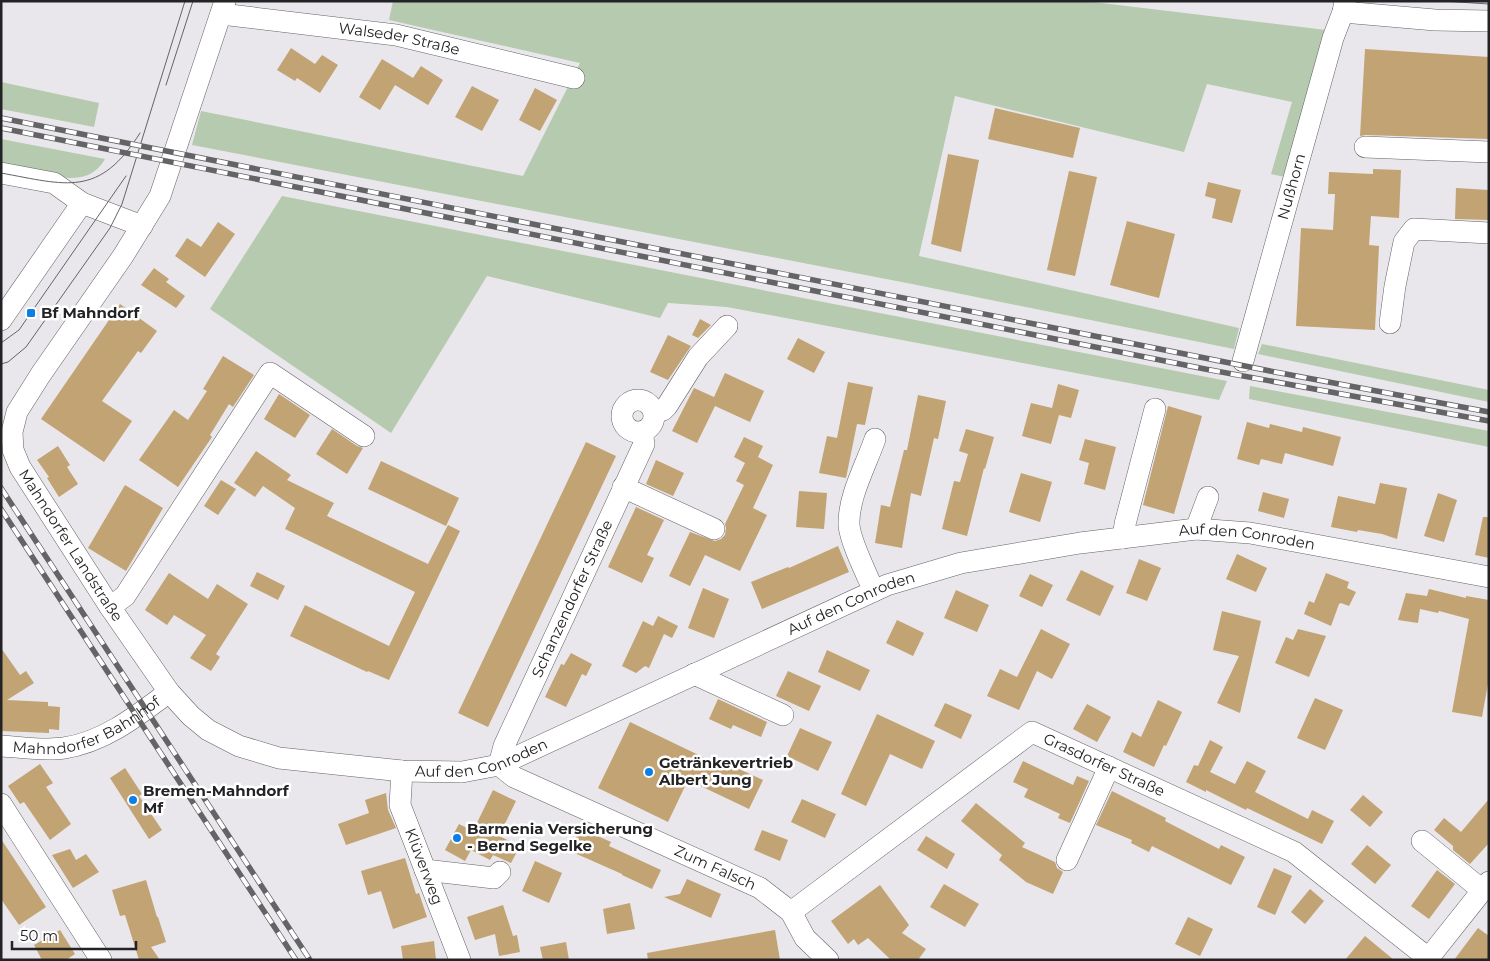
<svg xmlns="http://www.w3.org/2000/svg" width="1490" height="961" font-family="Montserrat,sans-serif">
	<rect width="100%" height="100%" fill="#e9e7eb"/>
	<g fill="#b5caae">
		<path d="M393,1H1085L1326,30L1285,177L1271,174L1292,102L1207,84L1184,152L955,96L919,256L1239,328L1234,349L912,284L192,145L201,111L523,176L580,63L389,20Z"/>
		<path d="M1,82L99,103L94,127L1,109Z"/>
		<path d="M1,139L105,159C101,166 96,171 88,175C67,184 24,170 1,165Z"/>
		<path d="M282,196L1227,381L1219,400L727,307L668,303L660,318L487,276L391,433L210,309Z"/>
		<path d="M1262,344L1489,390V402L1258,354Z"/>
		<path d="M1250,386L1489,431V447L1249,399Z"/>
	</g>
	<g fill="#c1a374">
		<path d="M291,48L315,64L322,55L338,65L320,93L297,78L295,81L277,70Z"/>
		<path d="M1365,49L1489,57V139L1366,135L1360,136Z"/>
		<path d="M382,59L413,78L421,66L443,80L428,105L395,85L380,110L359,97Z"/>
		<path d="M472,86L499,100L482,131L455,117Z"/>
		<path d="M535,88L557,100L540,131L519,120Z"/>
		<path d="M995,108L1080,128L1073,158L988,139Z"/>
		<path d="M948,154L979,160L961,252L931,244Z"/>
		<path d="M1373,169L1401,170L1399,218L1371,216L1369,245L1379,246L1375,330L1296,326L1301,228L1333,230L1335,194H1328L1329,172L1373,174Z"/>
		<path d="M1069,171L1097,177L1075,276L1047,270Z"/>
		<path d="M1208,182L1241,190L1232,223L1212,218L1216,199L1205,196Z"/>
		<path d="M1456,188L1489,190V220L1455,219Z"/>
		<path d="M1127,221L1175,234L1159,298L1110,285Z"/>
		<path d="M218,222L235,234L205,277L175,256L187,238L201,247Z"/>
		<path d="M154,268L169,279L166,282L185,296L176,308L141,285Z"/>
		<path d="M120,304L157,331L141,353L138,351L102,401L132,421L104,462L41,419Z"/>
		<path d="M700,319L711,325L698,338L692,335Z"/>
		<path d="M668,335L691,346L668,380L650,372Z"/>
		<path d="M798,338L825,352L814,373L787,359Z"/>
		<path d="M223,356L254,375L233,407L229,404L210,435L212,437L178,487L139,460L174,410L188,420L207,391L203,389Z"/>
		<path d="M725,373L764,391L750,422L715,406L697,443L672,431L694,388L714,397Z"/>
		<path d="M848,382L873,387L865,425L857,424L846,478L819,473L827,436L837,438Z"/>
		<path d="M1058,384L1079,390L1071,418L1059,415L1051,444L1022,436L1031,403L1052,408Z"/>
		<path d="M279,394L310,415L295,438L264,419Z"/>
		<path d="M918,395L946,401L938,439L934,438L921,496L911,493L902,548L875,543L881,505L890,507L904,450H907Z"/>
		<path d="M1168,406L1202,416L1174,514L1143,505Z"/>
		<path d="M1247,422L1269,428L1270,424L1302,432L1303,427L1341,437L1333,466L1285,453L1282,464L1261,459L1259,465L1237,459Z"/>
		<path d="M332,429L357,446L363,448L347,474L316,454Z"/>
		<path d="M966,429L994,437L985,469L984,468L967,536L942,529L954,481L960,482L968,454L959,451Z"/>
		<path d="M744,437L763,446L758,457L773,465L753,508L767,515L740,571L705,555L690,586L669,576L690,532L715,541L721,539L725,535L726,528L725,524L744,485L736,481L745,463L734,457Z"/>
		<path d="M1085,439L1116,447L1105,490L1084,484L1089,463L1079,460Z"/>
		<path d="M586,442L616,456L488,727L458,713Z"/>
		<path d="M58,446L70,465L67,467L78,484L59,497L47,478L49,477L37,460Z"/>
		<path d="M256,451L291,475L287,480L334,503L327,516L428,564L448,525L460,531L389,680L368,671L367,672L290,636L305,605L389,646L415,592L285,529L295,508L263,486L255,497L234,483Z"/>
		<path d="M656,460L684,473L673,496L646,484Z"/>
		<path d="M381,461L459,498L446,526L368,489Z"/>
		<path d="M1021,473L1052,482L1040,522L1009,512Z"/>
		<path d="M221,480L236,489L218,515L204,506Z"/>
		<path d="M1380,483L1407,488L1397,539L1382,534L1358,530L1357,532L1331,527L1338,496L1375,504Z"/>
		<path d="M125,485L163,508L126,571L88,548Z"/>
		<path d="M799,491L827,493L824,529L796,527Z"/>
		<path d="M1263,492L1289,499L1284,518L1258,511Z"/>
		<path d="M1438,493L1457,500L1444,542L1424,536Z"/>
		<path d="M636,507L664,520L647,555L654,558L642,583L608,567Z"/>
		<path d="M1483,517H1489V558L1475,555Z"/>
		<path d="M838,546L849,572L762,609L751,582L788,567L789,568Z"/>
		<path d="M1237,554L1267,568L1256,592L1226,579Z"/>
		<path d="M1139,559L1161,568L1147,601L1126,593Z"/>
		<path d="M1081,570L1114,586L1100,616L1066,600Z"/>
		<path d="M257,572L285,586L278,600L250,586Z"/>
		<path d="M169,573L208,599L217,584L248,604L216,654L220,657L211,671L190,658L206,635L174,615L167,625L145,610Z"/>
		<path d="M1326,573L1349,582L1347,588L1356,592L1349,606L1341,603L1339,604L1331,626L1304,614L1309,601L1314,603Z"/>
		<path d="M1030,574L1053,585L1042,607L1019,596Z"/>
		<path d="M703,588L729,599L714,638L688,628Z"/>
		<path d="M1429,589L1466,598V596L1489,600V678L1482,717L1452,712L1469,619L1439,611L1438,613L1420,609L1418,623L1398,620L1406,593L1427,596Z"/>
		<path d="M956,590L989,605L977,632L944,618Z"/>
		<path d="M1222,611L1261,621L1240,713L1217,703L1239,656L1213,650Z"/>
		<path d="M658,616L678,626L672,638L664,634L649,668L645,666L636,673L622,666L643,621L653,626Z"/>
		<path d="M897,620L924,633L913,656L886,643Z"/>
		<path d="M1041,629L1070,644L1052,679L1037,671L1019,710L987,696L1000,669L1017,677Z"/>
		<path d="M1298,629L1326,636L1309,677L1275,663L1286,637L1293,640Z"/>
		<path d="M1,648L20,675L26,671L34,683L7,700L48,702V706L60,707L59,730L49,729V733L1,731Z"/>
		<path d="M827,650L870,670L860,691L818,672Z"/>
		<path d="M571,653L592,664L586,676L582,674L566,707L545,697L561,664L564,665Z"/>
		<path d="M788,671L821,686L809,711L776,696Z"/>
		<path d="M1315,698L1343,710L1325,750L1297,738Z"/>
		<path d="M718,699L767,722L761,737L733,725L731,729L709,719Z"/>
		<path d="M1158,700L1182,712L1166,746L1164,745L1154,767L1123,752L1132,732L1141,737Z"/>
		<path d="M945,703L972,715L961,739L934,726Z"/>
		<path d="M1087,704L1111,717L1097,742L1073,729Z"/>
		<path d="M877,714L935,741L922,769L890,754L866,806L841,794Z"/>
		<path d="M630,722L711,761L713,757L763,780L749,809L688,780L668,822L598,788Z"/>
		<path d="M800,728L832,742L818,771L787,756Z"/>
		<path d="M1210,740L1223,747L1210,772L1235,784L1247,761L1266,771L1255,792L1308,819L1312,810L1334,821L1322,844L1247,808L1246,810L1206,790V792L1186,782L1194,765L1198,766Z"/>
		<path d="M1023,761L1073,785L1077,776L1089,781L1070,823L1058,818L1060,814L1024,797L1028,789L1013,782Z"/>
		<path d="M40,764L53,783L46,787L71,824L50,840L24,802L20,804L8,786Z"/>
		<path d="M125,768L142,794L139,796L162,830L149,839L110,778Z"/>
		<path d="M493,790L516,801L499,836L520,846L511,863L493,855L490,860L471,850L465,861L445,850L459,824L473,831Z"/>
		<path d="M1112,791L1166,818L1165,821L1219,849L1221,845L1245,857L1231,885L1152,846L1149,852L1131,843L1132,840L1096,825Z"/>
		<path d="M386,793L388,810L396,828L346,845L338,824L369,813L365,800Z"/>
		<path d="M1363,795L1383,812L1370,827L1350,810Z"/>
		<path d="M802,799L836,814L825,838L791,822Z"/>
		<path d="M1489,799V843L1470,864L1453,850V846L1434,830L1444,818L1461,832Z"/>
		<path d="M976,803L1025,843L1022,847L1055,862L1057,868L1063,872L1053,894L1026,882L999,860L1002,855L961,821Z"/>
		<path d="M580,828L611,842L609,846L661,870L652,889L622,875V874L570,851Z"/>
		<path d="M762,830L788,840L780,861L754,850Z"/>
		<path d="M926,836L955,854L947,869L917,850Z"/>
		<path d="M1,839L46,907L19,925L1,899Z"/>
		<path d="M1367,845L1391,865L1375,884L1351,864Z"/>
		<path d="M70,849L76,860L86,854L99,872L73,888L52,855Z"/>
		<path d="M405,858L416,894L419,893L427,917L393,929L381,891L368,895L361,871Z"/>
		<path d="M535,861L562,873L549,903L522,891Z"/>
		<path d="M1274,868L1292,876L1275,915L1257,907Z"/>
		<path d="M1437,870L1455,884L1429,919L1411,906Z"/>
		<path d="M687,879L721,894L711,918L664,897L680,894Z"/>
		<path d="M146,880L157,917H158L166,942L151,947L160,960H139L125,915L120,916L112,890Z"/>
		<path d="M944,884L979,904L965,927L930,907Z"/>
		<path d="M880,885L909,925L902,933L926,949L918,960H891L868,938L858,945L854,939L848,944L831,921Z"/>
		<path d="M1310,889L1324,901L1305,924L1291,912Z"/>
		<path d="M630,903L635,929L607,934L603,909Z"/>
		<path d="M503,905L513,936L517,935L520,952L499,956L495,934L475,940L467,917Z"/>
		<path d="M1188,917L1213,929L1200,956L1175,944Z"/>
		<path d="M1478,928L1489,936V960H1454Z"/>
		<path d="M60,930L75,954L66,960H42L34,945Z"/>
		<path d="M775,930L780,960H648L647,953Z"/>
		<path d="M1365,936L1394,960H1345Z"/>
		<path d="M434,941L436,960H403L401,946Z"/>
		<path d="M566,942L569,960H543L540,947Z"/>
	</g>
	<g fill="none" stroke-linecap="round" stroke-linejoin="round">
		<g stroke="#646266" stroke-width="22">
			<g id="minor">
				<path id="s1" d="M225,1L160,196L123,256L41,374L17,412L12,432L13,450L20,467L110,607L169,692L191,716L208,730L239,746L279,758L402,771L462,772L499,765L887,585L961,563L1080,543L1196,529L1250,533L1489,577"/>
				<path d="M1343,12L1435,20L1489,21"/>
				<path id="s2" d="M221,14L396,35L574,78"/>
				<path d="M1365,147L1489,152"/>
				<path d="M1,173L54,183L82,203L142,226"/>
				<path d="M1,320L82,203"/>
				<path d="M1390,323L1395,286L1404,242L1414,229L1489,233"/>
				<path id="s3" d="M1243,361L1333,38L1343,12L1345,1"/>
				<circle cx="638" cy="416" r="16"/>
				<path d="M654,413L663,410L667,406L698,357L727,326"/>
				<path d="M623,487L714,529"/>
				<path d="M1196,529L1208,497"/>
				<path d="M1123,538L1125,524L1155,409"/>
				<path d="M874,591C867,575 850,541 849,525C848,497 866,465 875,439"/>
				<path d="M110,607L125,596L270,373L364,436"/>
				<path d="M694,674L783,715"/>
				<path id="s4" d="M1,746C21,747 44,751 64,748C104,742 137,716 169,692"/>
				<path id="s5" d="M499,765L514,777L760,888L791,912L805,938L828,960"/>
				<path id="s6" d="M499,765L504,746L644,444L642,432"/>
				<path id="s7" d="M402,771L400,805L460,960"/>
				<path d="M1,804L101,960"/>
				<path d="M1422,841L1482,890"/>
				<path d="M1067,860L1109,767"/>
				<path d="M425,870L494,878L500,872"/>
				<path id="s8" d="M791,912L1032,732L1294,852L1428,958"/>
				<path d="M1427,960L1489,882"/>
			</g>
		</g>
		<use href="#minor" stroke="#fff" stroke-width="21"/>
		<g stroke="#646366" stroke-width="1">
			<path d="M1443,1L1489,4"/>
			<path d="M166,85L193,1"/>
			<path d="M1,173C67,185 99,198 140,133"/>
			<path d="M1,343L19,330L126,176"/>
			<path d="M1,364L8,362L26,347L110,228L122,204L185,1"/>
		</g>
		<g stroke="#646366" stroke-width="5.5">
			<g id="rail">
				<path d="M1,118L1275,372L1489,412"/>
				<path d="M1,128L1205,369L1489,421"/>
				<path d="M1,488L310,960"/>
				<path d="M1,509L296,960"/>
			</g>
		</g>
		<use href="#rail" stroke="#fff" stroke-width="4" stroke-dasharray="11" stroke-linecap="butt"/>
	</g>
	<g fill="#0c7fe6" stroke="#fff" stroke-width="2">
		<rect x="26" y="308" width="10" height="10" rx="2.5"/>
		<circle cx="649" cy="772" r="5"/>
		<circle cx="133" cy="800" r="5"/>
		<circle cx="457" cy="838" r="5"/>
	</g>
	<g text-anchor="middle" stroke-width="5" stroke-linejoin="round" paint-order="stroke">
		<g font-size="15" fill="#232224" stroke="#fff">
			<text dy="5" stroke="none"><textPath href="#s2" startOffset="180">Walseder Straße</textPath></text>
			<text dy="5" stroke="none"><textPath href="#s3" startOffset="181">Nußhorn</textPath></text>
			<text dy="5" stroke="none"><textPath href="#s1" startOffset="1938">Auf den Conroden</textPath></text>
			<text dy="5" stroke="none"><textPath href="#s1" startOffset="615">Mahndorfer Landstraße</textPath></text>
			<text dy="5" stroke="none"><textPath href="#s6" startOffset="182">Schanzendorfer Straße</textPath></text>
			<text dy="5" stroke="none"><textPath href="#s1" startOffset="1532">Auf den Conroden</textPath></text>
			<text dy="5" stroke="none"><textPath href="#s4" startOffset="91">Mahndorfer Bahnhof</textPath></text>
			<text dy="5" stroke="none"><textPath href="#s1" startOffset="1128">Auf den Conroden</textPath></text>
			<text dy="5" stroke="none"><textPath href="#s8" startOffset="380">Grasdorfer Straße</textPath></text>
			<text dy="5" stroke="none"><textPath href="#s7" startOffset="100">Klüverweg</textPath></text>
			<text dy="5" stroke="none"><textPath href="#s5" startOffset="240">Zum Falsch</textPath></text>
		</g>
		<g font-size="15" font-weight="bold" fill="#232224" stroke="#fff" text-anchor="start">
			<text x="41" y="318">Bf Mahndorf</text>
			<text x="659" y="768">Getränkevertrieb<tspan x="659" dy="17">Albert Jung</tspan></text>
			<text x="143" y="796">Bremen-Mahndorf<tspan x="143" dy="17">Mf</tspan></text>
			<text x="467" y="834">Barmenia Versicherung<tspan x="467" dy="17">- Bernd Segelke</tspan></text>
		</g>
	</g>
	<rect width="1490" height="961" fill="none" stroke="#232224" stroke-width="5"/>
	<path d="M12 941v8h124v-8" fill="none" stroke="#232224" stroke-width="2.5"/>
	<text x="20" y="941" font-size="15" fill="#232224" stroke="#ffffff" stroke-width="4" paint-order="stroke">50 m</text>
</svg>
